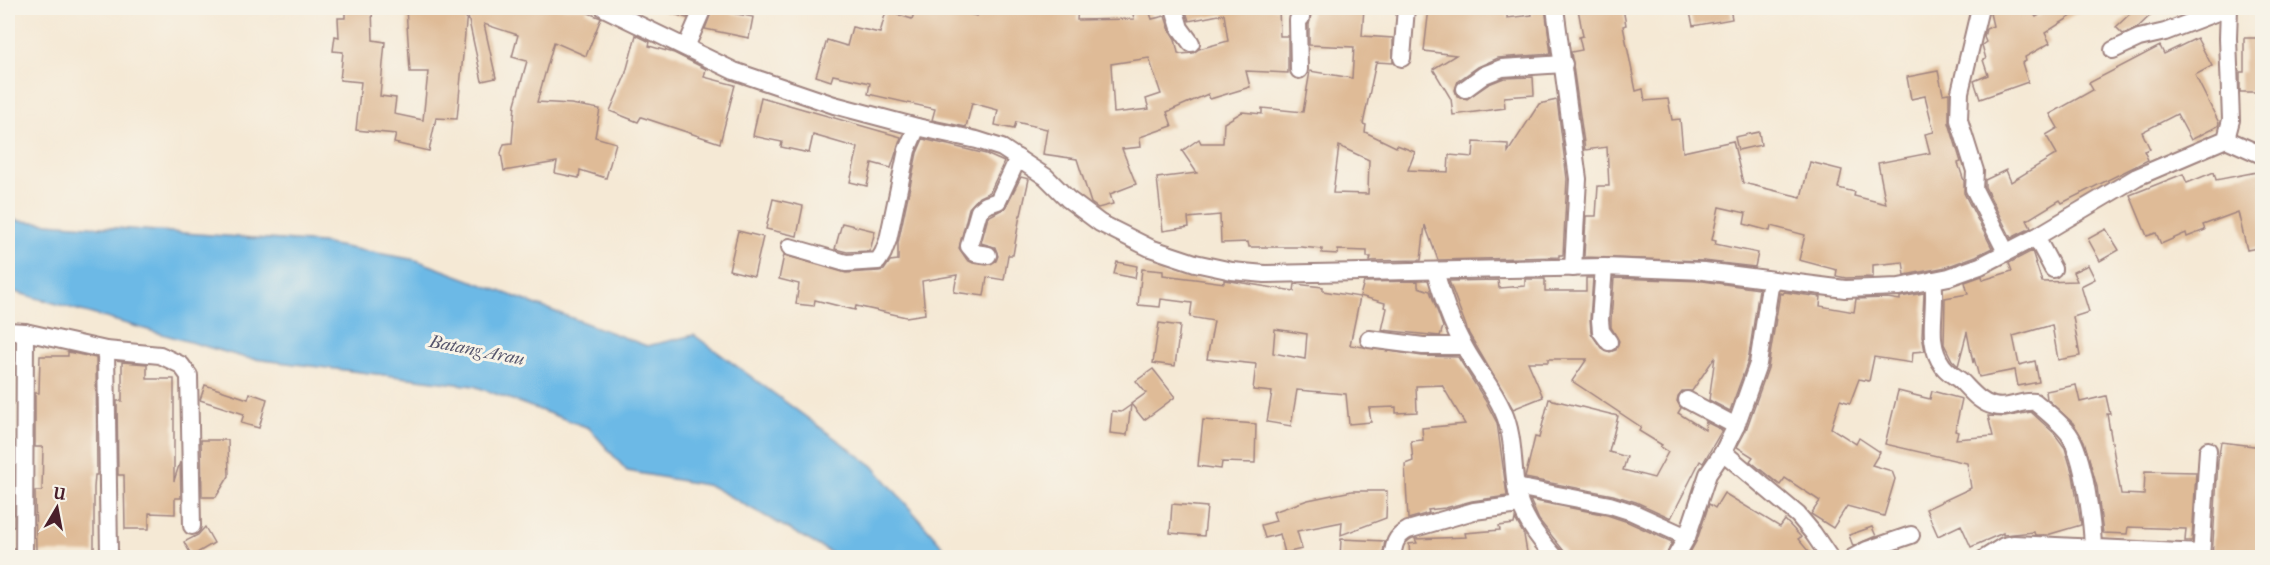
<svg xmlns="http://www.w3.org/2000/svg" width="2270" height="565" font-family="'IM FELL French Canon',serif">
	<rect width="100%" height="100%" fill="#f7f3e8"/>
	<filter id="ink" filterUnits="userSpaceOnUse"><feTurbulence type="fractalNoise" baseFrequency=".0167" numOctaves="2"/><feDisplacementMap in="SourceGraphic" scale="12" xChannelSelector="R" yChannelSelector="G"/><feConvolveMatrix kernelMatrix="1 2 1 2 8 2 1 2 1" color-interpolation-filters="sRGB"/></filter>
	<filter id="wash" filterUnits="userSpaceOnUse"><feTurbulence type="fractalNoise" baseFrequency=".008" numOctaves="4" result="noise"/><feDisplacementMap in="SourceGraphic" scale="24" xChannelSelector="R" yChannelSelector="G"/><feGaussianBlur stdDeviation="1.35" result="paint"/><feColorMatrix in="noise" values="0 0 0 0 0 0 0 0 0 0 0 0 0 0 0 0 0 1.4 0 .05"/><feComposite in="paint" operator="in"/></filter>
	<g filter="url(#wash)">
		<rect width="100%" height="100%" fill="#f5e9d5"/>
		<path fill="#6cb9e6" stroke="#5b6c88" stroke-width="1.5" d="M8,218L20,221L321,243L416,260L647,346L694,335L873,466L952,557H839L711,486L627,471L589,428L474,386L246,358L8,290Z"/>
		<g id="blocks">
			<g fill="#dfbb97" fill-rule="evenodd">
				<path d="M345,8H372L373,40L385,42L380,96L396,98L394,114L423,120L428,72H410L406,8H481L497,11L498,8H587L586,12L601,18L586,56L554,42L537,102L571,104L600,109L595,137L616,143L606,178L580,170L579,178L555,173L557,162L504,171L501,153L504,144L512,143L515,104L527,61L512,57L518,35L484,24L496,78L482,81L467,12L457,119L436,118L429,151L394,143L396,134L356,130L361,82L340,80L343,52L333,51L335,36L339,37L338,18H345Z"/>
				<path d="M662,8H692L687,18L661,10Z"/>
				<path d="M713,8H732L731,13L753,17L749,38L705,29Z"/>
				<path d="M916,8H946L977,16L980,8H1078L1077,20L1134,19L1133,14L1149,10L1152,19L1165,16L1170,31L1175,39L1178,53L1181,54L1193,53L1199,49L1228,41L1224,14L1189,21L1185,8H1279L1280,36H1288V73L1246,71L1250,87L1210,99L1208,94L1167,112L1172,126L1140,137L1141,147L1122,149L1136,184L1110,194L1113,204L1098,208L1091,203L1077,159L1043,154L1047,129L1016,122L1014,129L995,125L998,110L972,103L966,127L932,120L935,109L868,94L870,83L833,75L831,81L816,76L827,40L847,46L852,27L880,33L886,11L912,19ZM1149,58L1161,94L1146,99L1149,109L1114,113L1111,64Z"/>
				<path d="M1312,8H1364L1362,36L1393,38V63L1376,62L1363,124L1366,125L1365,132L1396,147L1397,145L1415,152L1408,170L1448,172L1449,155L1473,157L1474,142L1508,144V152L1539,104L1557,100L1567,179L1563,255H1559V257L1438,260L1425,225L1421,260L1370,261L1371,257H1367V251L1338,250V254L1322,253V249L1301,247H1249L1248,242L1221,243L1220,215L1188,218L1189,227L1163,231L1157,178L1197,173L1182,151L1199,139L1201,143H1223L1224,123L1242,112L1262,114V108L1303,112L1310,71L1352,78L1354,47L1309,45V25ZM1339,146L1369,160L1368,194L1333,193Z"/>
				<path d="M1429,8H1449V14L1507,11V18L1532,15L1531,8H1545L1551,54L1498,58L1478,67L1458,81L1455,90L1457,96L1467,99L1489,84L1504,78L1533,77L1534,95L1504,97L1505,108L1453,115L1451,99L1433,69L1456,55L1424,51Z"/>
				<path d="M1586,8H1623L1626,25L1623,26L1636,91L1643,89L1645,101L1668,99L1672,120L1680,119L1683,152L1733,141L1743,183L1801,197L1810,162L1842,170L1838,188L1855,192L1854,196L1886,204L1878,163L1930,153L1925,134L1934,132L1925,96L1911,99L1907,77L1938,71L1943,94L1949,93V123L1961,162L1958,163L1964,181V193L1992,248L1976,256L1946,267L1905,275L1903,262L1873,265V277L1846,278L1836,276L1837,270L1799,260L1805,235L1771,226L1770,231L1744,224L1746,213L1719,207L1712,240L1716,241L1715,244L1758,253L1755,267L1704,261L1584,257L1586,216H1596L1598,186H1609L1607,147L1585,150L1571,52L1582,50L1579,37L1583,36L1578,9Z"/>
				<path d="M1689,8H1730L1732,19L1693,26Z"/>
				<path d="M2006,8H2030L2036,17L2051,8H2084L2045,33L2050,43L2025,57L2026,61L2022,63L2028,82L1980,99L1974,81L1988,75L1983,60L1986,59L1982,45L1986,42L1984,37L1986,29L1993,26L1990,13Z"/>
				<path d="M2136,8H2158L2137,28L2123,34L2116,27Z"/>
				<path d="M636,35L650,42L649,46L674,53L706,69L704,77L735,85L720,143L641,117L638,122L610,111L625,76Z"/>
				<path d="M2197,38L2212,66L2195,75L2219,123L2218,126L2191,140L2177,114L2142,132L2150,149L2144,151L2148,160L2062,203L2060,200L2027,220L2031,228L2011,238L1985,187V180L2006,170L2011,182L2057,154L2046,135L2058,128L2050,114L2093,90L2089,83L2160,46L2164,54Z"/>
				<path d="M2244,38H2262V92H2240V72H2244Z"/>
				<path d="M761,97L901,137L891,168L872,163L867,186L850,182L858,148L813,135L809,153L781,147L782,142L753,136Z"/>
				<path d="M1759,132L1761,145L1738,150L1735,137Z"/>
				<path d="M923,139L986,154L1004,162L990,192L979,197L969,208L959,248L967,260L973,263L987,265L996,261L998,256L995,247L981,243L988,217L1005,208L1021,177L1029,179L1021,215H1020L1013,255H1008L1004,280L987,277L984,296L954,292L957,275L922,281L925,314L906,317L856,306L855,310L815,300L814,306L796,304L799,284L779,279L784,255L846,273L879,271L884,270L890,261L898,260V243L917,153Z"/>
				<path d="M2262,171V247L2247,250L2238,212L2203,225L2205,230L2187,237L2186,233L2161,244L2156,233L2147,236L2130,195L2183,174L2187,183L2214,172L2216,180Z"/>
				<path d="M773,199L803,206L797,236L766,229Z"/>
				<path d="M842,223L875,231L870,251L847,252L835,249Z"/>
				<path d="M2106,229L2119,250L2100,261L2088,239Z"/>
				<path d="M738,231L763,237L754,276L729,270Z"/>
				<path d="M2032,251L2042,282L2077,281L2073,272L2088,265L2095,279L2081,286L2089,312L2073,317L2080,356L2058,360L2052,325L2013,336L2019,365L2035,361L2039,382L2018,386L2015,370L1979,377L1974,358L1973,363L1967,332L1958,366L1952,360L1944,344L1945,298L1968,294L1965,282L1982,276L1983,280L2012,271L2009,263Z"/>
				<path d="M1117,262L1137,266L1135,278L1114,274Z"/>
				<path d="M1142,269L1163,271V275L1195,279L1224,283V280L1294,291L1295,284L1323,287V291L1360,297L1350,345L1422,356L1458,357L1485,400L1497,423L1507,496L1472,501L1445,508L1428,510L1429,513L1408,519L1405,464L1413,461L1411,441L1423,440L1422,428L1465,424L1442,385L1416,386L1417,412L1396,413V407L1369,408L1371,422L1349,424L1346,394L1297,390L1291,426L1267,422L1272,392L1253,390L1256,364L1207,359L1214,321L1190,317L1192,303L1161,299L1160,307L1138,305ZM1275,329L1307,334L1305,359L1273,353Z"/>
				<path d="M1586,278H1593L1590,319L1591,333L1601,348L1610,352L1616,350L1619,341L1611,327V320L1614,278L1703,281L1759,289L1748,361L1730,411L1709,400L1715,357L1692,391H1682L1678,396L1677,401L1681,408L1678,413L1705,430L1706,422L1722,430L1703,463L1700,461L1671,518L1636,502L1613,495L1525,478L1535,437L1539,438L1549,399L1618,416L1609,452L1627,457L1623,470L1654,478L1668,452L1660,447L1662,445L1639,431L1641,427L1572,381L1587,359H1548V362H1528L1543,397L1513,409L1469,334L1449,281L1498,280L1499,288L1525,286V279H1545V291H1586Z"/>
				<path d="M1418,281V287L1430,291L1443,327L1440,336L1382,330L1387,308L1384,307L1385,303L1360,296L1364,282Z"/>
				<path d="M1784,292L1821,297L1820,306L1854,312L1856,299L1887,298L1900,300V297L1924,293L1922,336L1925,351L1913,352L1912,363L1874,357L1869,381L1859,379L1850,403L1840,400L1831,428L1856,444L1859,438L1880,452L1872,465L1892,471L1895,479L1884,516L1847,506L1833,528L1811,514L1820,501L1785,478L1780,485L1750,461L1753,457L1737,447L1746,430L1768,368L1780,293L1783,294Z"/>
				<path d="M1159,323L1180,326L1175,366L1153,363Z"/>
				<path d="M68,352L96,358L97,475H95L94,488V553L36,552L35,491H42L43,447H35V393H39L40,356H68Z"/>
				<path d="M122,362L147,364V379H174V481L180,462L181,498H175V514L149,513V529H125L124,475H118L117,401H122Z"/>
				<path d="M1153,369L1175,397L1144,420L1131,404L1146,393L1136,381Z"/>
				<path d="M205,385L248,399L250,393L267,399L259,428L241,423L244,414L200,400Z"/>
				<path d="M2076,385L2080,402L2106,396L2110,414H2107L2121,494L2144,495L2145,471L2196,472L2192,541H2185L2186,529L2128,527L2127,534L2103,533L2097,487L2084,441L2073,423L2047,399L2046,391Z"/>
				<path d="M1898,391L1930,399L1932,391L1962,399L1955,431L1958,432L1956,439L1993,436L1988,416L2005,417L2031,412L2054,433L2065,448L2073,475L2081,525L2047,535H2035L2034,532L2003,535V533L1971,547L1961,525L1938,536L1926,509L1971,488L1967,463L1885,444Z"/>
				<path d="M1131,405L1127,435L1110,433L1112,411L1121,412Z"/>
				<path d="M1203,420L1256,424L1255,463L1222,462L1221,469L1198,466Z"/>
				<path d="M201,440H228L229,476L216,497H202Z"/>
				<path d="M2221,442L2262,447V558H2212L2218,461Z"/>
				<rect x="8" y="491" width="6" height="36"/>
				<path d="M1352,491H1387L1386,518L1341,535L1342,522L1297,531L1302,549L1285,553L1280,534L1265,538L1261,525L1276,521L1273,512L1308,500Z"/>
				<path d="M1724,493L1780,527L1785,520L1801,537L1798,539L1814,558H1687L1697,540L1709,504L1715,508Z"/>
				<path d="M1530,500L1607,515L1628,522L1672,542L1665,558H1566L1564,551L1539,520Z"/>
				<path d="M1172,504L1207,507L1204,536L1170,533Z"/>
				<path d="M1515,519L1524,535L1528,558H1410L1409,544L1417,543L1415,539L1466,537L1465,533L1500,530L1499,526L1514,524Z"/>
				<path d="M205,527L214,543L192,556L184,542L198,535Z"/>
				<path d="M1872,527L1876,536L1853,546L1849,535Z"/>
				<path d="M1341,539L1385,541L1382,558H1340Z"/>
			</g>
		</g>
	</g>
	<g filter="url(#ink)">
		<use href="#blocks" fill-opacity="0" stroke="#a08480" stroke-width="1.5"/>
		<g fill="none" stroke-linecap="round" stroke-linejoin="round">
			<g stroke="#a08480" stroke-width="20">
				<g id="minor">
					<path d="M604,8L734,71L834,105L917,127L977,140L1002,148L1046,177L1068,199L1100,223L1150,248L1195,263L1232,271L1265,274L1604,267L1704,271L1845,289L1899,287L1949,277L1980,266L2036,237L2137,177L2226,139L2231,120L2228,38L2229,8"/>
					<path d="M1174,8L1180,28L1191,43"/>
					<path d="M1555,8L1578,179L1573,268"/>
					<path d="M1980,8L1960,92L1959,120L1975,171L1974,189L2006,252"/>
					<path d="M686,47L703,8"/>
					<path d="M2113,50L2139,38L2165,32L2228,8"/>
					<path d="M1402,58L1406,8"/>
					<path d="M1299,70L1298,20L1301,18L1302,8"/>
					<path d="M1465,89L1484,75L1502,68L1564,64"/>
					<path d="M2226,139L2262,155"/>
					<path d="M2036,237L2053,269"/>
					<path d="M790,247L846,263L878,261L883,253L888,240L907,150L917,127"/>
					<path d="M988,255L975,253L969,246L979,211L986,205L998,201L1018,158"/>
					<path d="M1604,267L1600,320L1601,331L1609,342"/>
					<path d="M1435,271C1443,298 1451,324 1465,348C1477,370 1493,388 1503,411C1514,435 1512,461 1516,487C1520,515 1537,537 1556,558"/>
					<path d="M1771,280L1758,364L1736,426L1723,452L1798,515L1813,533L1830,558"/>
					<path d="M1933,280C1938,309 1924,341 1943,366C1948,373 1955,376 1961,381C1971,391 1980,403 1994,406C2010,410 2019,400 2035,402C2047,412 2060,422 2069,434C2084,456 2092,520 2093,547"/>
					<path d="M8,331L25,332"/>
					<path d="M1369,339L1423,346H1463"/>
					<path d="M106,350L109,553"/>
					<path d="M1687,400L1736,426"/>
					<path d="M1516,487L1610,505L1632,512L1687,537"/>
					<path d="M24,558L25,332L106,350L160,355L181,365L189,376L192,526"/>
					<path d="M1392,558C1394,544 1395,537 1408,530L1474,511L1520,505"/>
					<path d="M1675,558L1687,537L1708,474L1723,452"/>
					<path d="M1852,558L1867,550L1911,535"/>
					<path d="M1985,558L2004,546L2013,544L2201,553"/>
					<path d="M2201,558L2208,450"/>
				</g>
			</g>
			<use href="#minor" stroke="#fff" stroke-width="16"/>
		</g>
	</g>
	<g text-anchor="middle" stroke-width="6" stroke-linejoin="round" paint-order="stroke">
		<g font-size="18" font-style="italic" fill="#56556c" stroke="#f7f3e8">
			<text transform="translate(477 350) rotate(11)" y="6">Batang Arau</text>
		</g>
	</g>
	<rect width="2270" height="565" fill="none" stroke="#f7f3e8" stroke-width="30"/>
	<g transform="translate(57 508) rotate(10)" stroke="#f7f3e8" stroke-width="4.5" paint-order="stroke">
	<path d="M0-4.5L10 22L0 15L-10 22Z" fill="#4a1f2b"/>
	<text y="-9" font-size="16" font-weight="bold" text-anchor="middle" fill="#4a1f2b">U</text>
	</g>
</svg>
